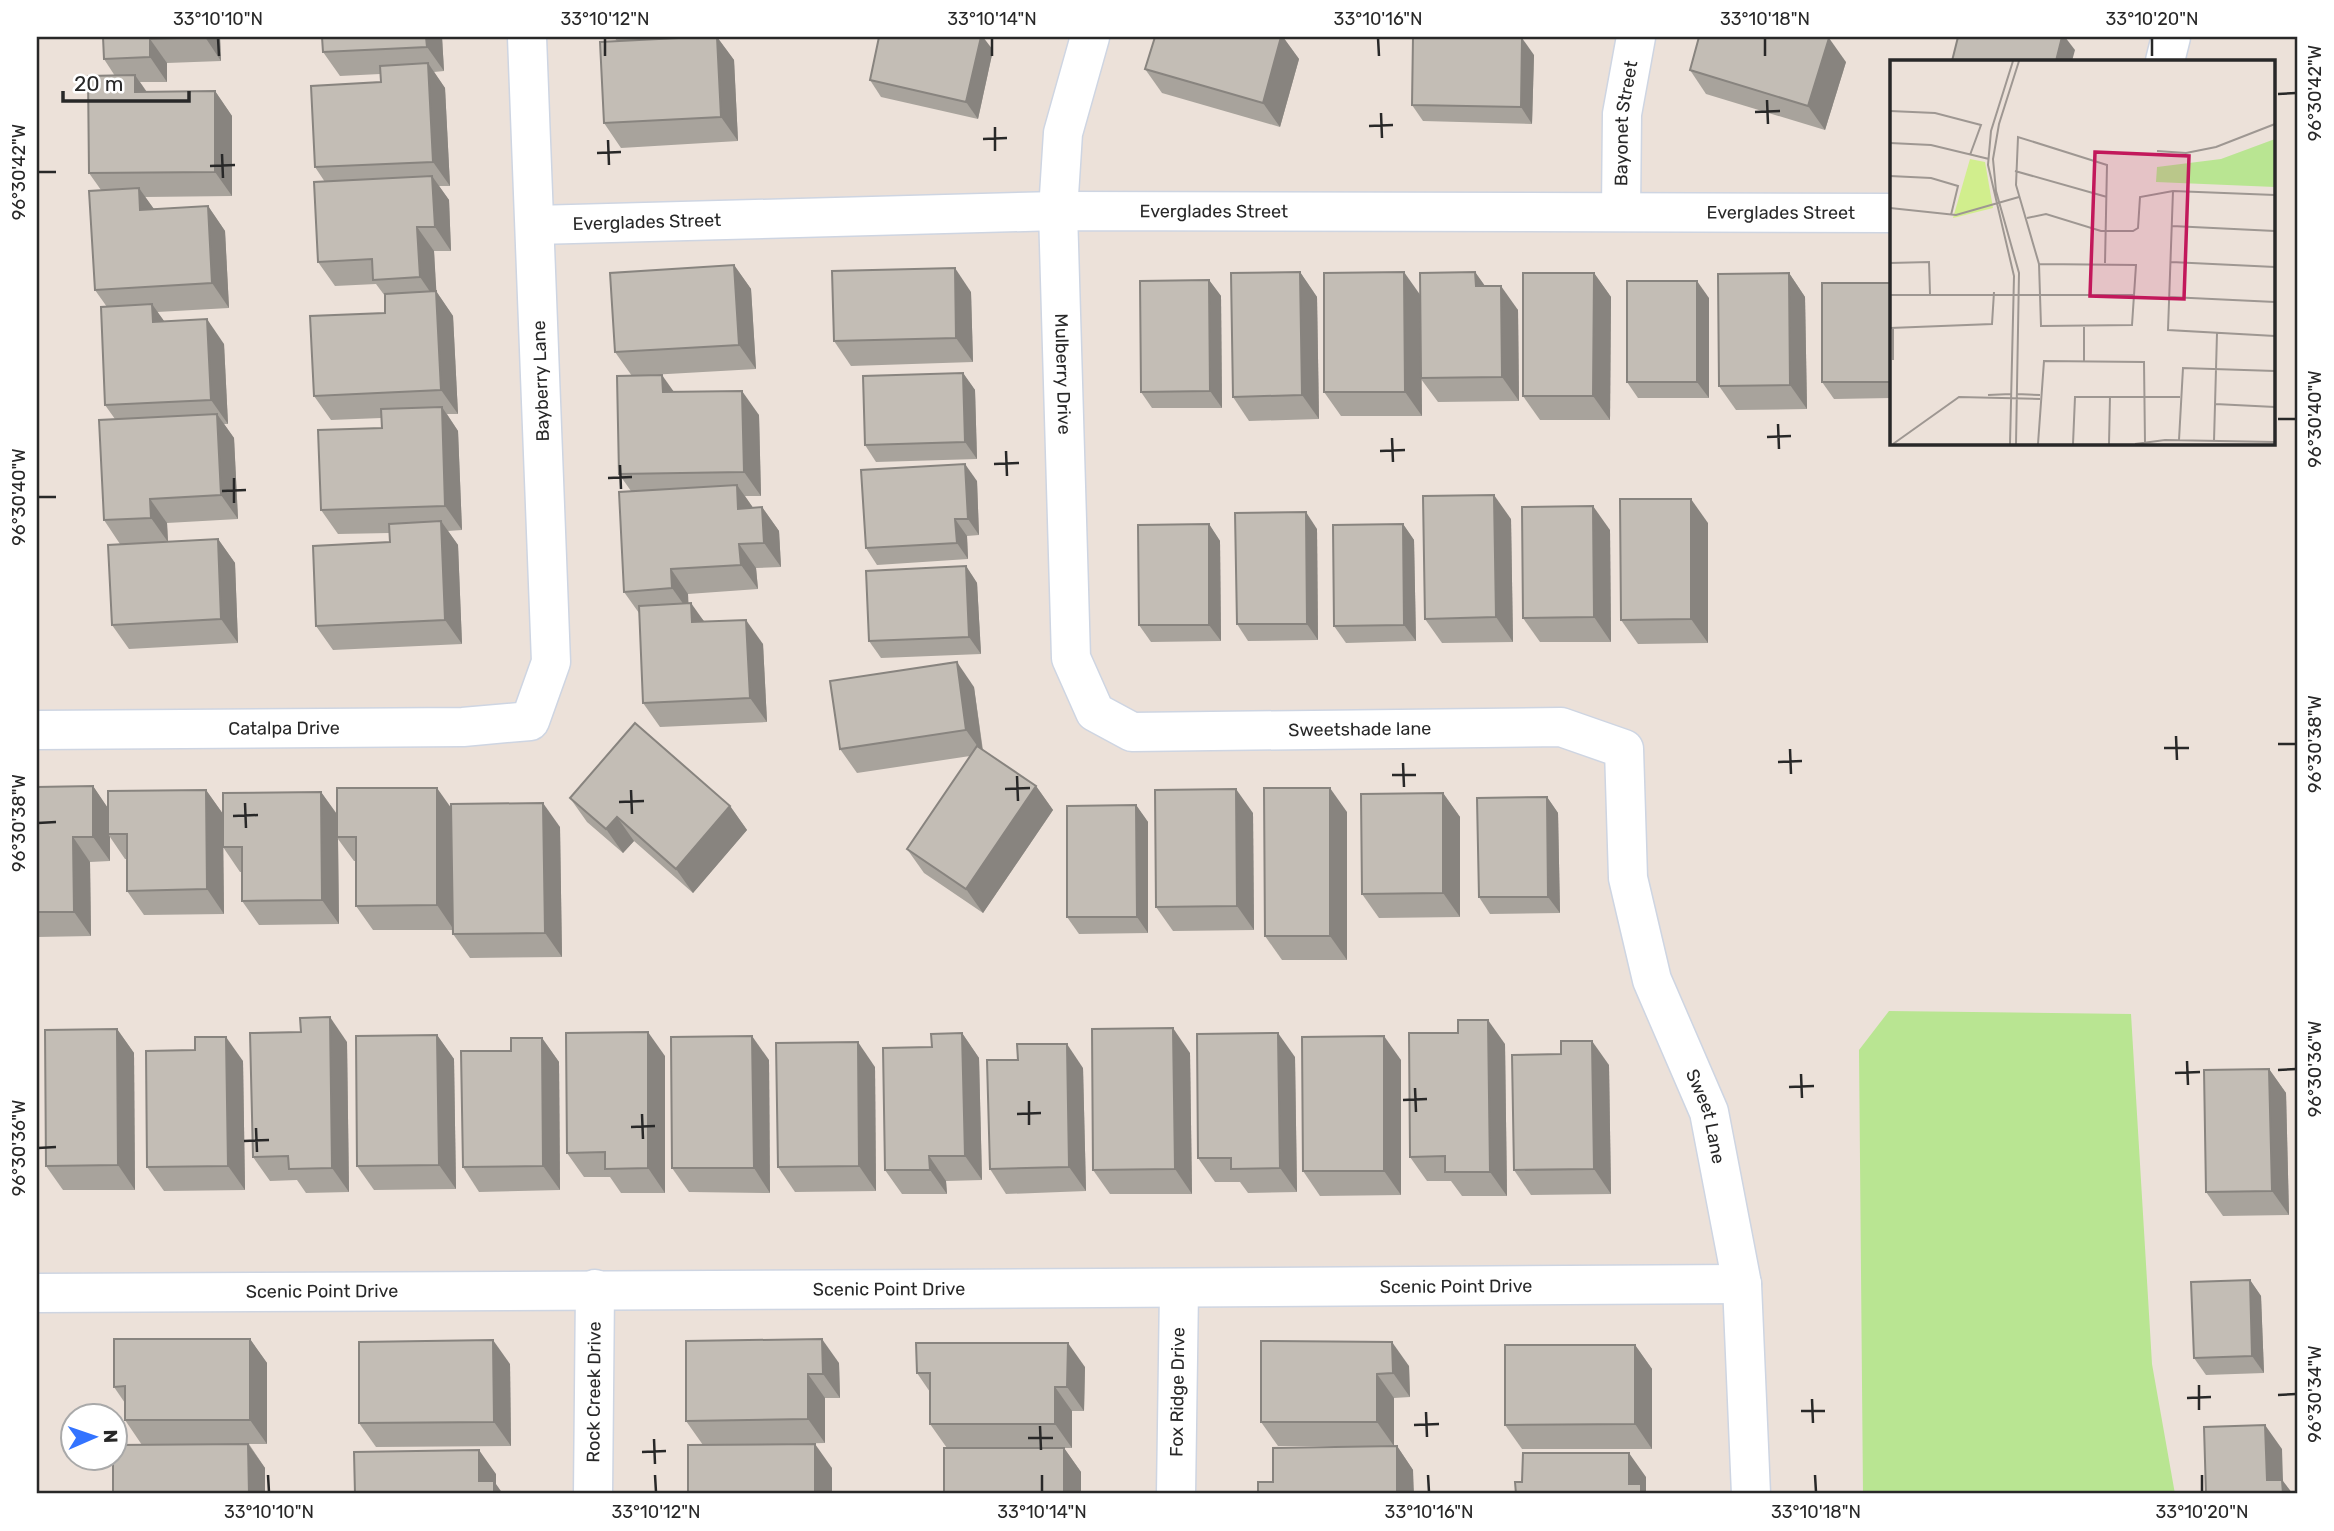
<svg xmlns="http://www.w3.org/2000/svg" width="2334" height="1531" font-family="Rubik,sans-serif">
	<rect width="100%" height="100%" fill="#ece1d9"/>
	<path fill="#b9e592" d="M1889,1011L2131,1014L2152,1364L2175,1494H1863L1859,1050Z"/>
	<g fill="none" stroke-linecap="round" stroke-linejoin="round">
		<g stroke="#ced5e2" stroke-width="41">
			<g id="street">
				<path id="s1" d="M1090,37L1063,133L1058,211L1071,658L1095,712L1132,732L1561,727L1624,749L1628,878L1652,980L1709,1112L1742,1284L1751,1494"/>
				<path d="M2165,61L2171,37"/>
				<path id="s2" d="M1621,211L1622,114L1636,37"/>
				<path id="s3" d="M535,225L1058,211L1891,213"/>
				<path id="s4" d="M37,730L463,727L530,721L551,662L527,37"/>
				<path id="s5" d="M37,1293C605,1289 1174,1290 1742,1284"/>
				<path id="s6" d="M593,1494L595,1289"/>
				<path id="s7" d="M1176,1494L1179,1290"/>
			</g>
		</g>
		<use href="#street" stroke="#fff" stroke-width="38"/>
	</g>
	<g fill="#a8a39c">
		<path d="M103,37H220L221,61L167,63V82H140L147,92L215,91L232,116V196L145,197L154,209L208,206L225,231L229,308L157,312L164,321L224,344L228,424H224L234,438L238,519L167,523L168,542L218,539L235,563L238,643L129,649L112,625L120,544L104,520L115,419L105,405L107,307L95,290L101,190L89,173L115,76L104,59Z"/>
		<path d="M322,37H442L444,71L434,72L445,88L450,186H439L449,200L451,251H434L436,291L453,316L458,414H447L458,431L462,530L448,531L458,545L462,644L333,650L316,626L390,542L389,533L338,534L321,510L382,428L381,418L331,420L314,396L385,313V296L376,284L335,286L318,262L325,182L315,167L381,82L380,74L340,76L323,52Z"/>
		<path d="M614,37H717L734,60L738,141L621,148L604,123L617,41Z"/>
		<path d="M1155,37H1283L1299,59L1280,127L1162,93L1145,69Z"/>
		<path d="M993,50L978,119L881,97L870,80Z"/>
		<path d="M1534,55L1532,124L1423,121L1412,105Z"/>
		<path d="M1846,62L1825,130L1706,94L1690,70Z"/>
		<path d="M734,265L751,289L756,369L650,375L675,392L759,415L761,496H745L753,508L762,507L779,531L781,567L756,568L758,589L688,594V603L704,621L763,644L767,722L660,727L643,703L639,613L624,592L631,491L619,474L632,376L615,352Z"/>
		<path d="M1300,272L1317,297L1319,419L1249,421L1233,397Z"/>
		<path d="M1475,272L1485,286L1518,310L1519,401L1438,402L1421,379L1422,416H1341L1324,392L1420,296Z"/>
		<path d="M1594,273L1611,297L1610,420H1540L1523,396Z"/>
		<path d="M1789,273L1805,297L1807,409L1736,410L1719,386Z"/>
		<path d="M1209,280L1221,296L1222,408H1152L1141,392Z"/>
		<path d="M1891,283V398L1834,399L1822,382Z"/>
		<path d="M971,292L973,362L851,366L834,341Z"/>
		<path d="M1709,298V398H1638L1627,382Z"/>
		<path d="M963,373L975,390L977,459L876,462L865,445Z"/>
		<path d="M977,481L979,535L967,536L968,559L877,565L866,548Z"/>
		<path d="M1511,519L1513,642L1442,643L1425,619Z"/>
		<path d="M1708,523V643L1638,644L1621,620Z"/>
		<path d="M1209,524L1220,541L1221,641L1151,642L1139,625Z"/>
		<path d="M1403,524L1414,540L1416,641L1346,643L1334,626Z"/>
		<path d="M1317,529L1318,640L1248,641L1237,624Z"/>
		<path d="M1610,530L1611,642H1540L1523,618Z"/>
		<path d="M966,566L977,583L981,654L881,658L869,641Z"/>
		<path d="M974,687L983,750L1036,786L1053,810L983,913L924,873L907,849L970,756L857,773L840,749Z"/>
		<path d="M93,786L108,809L206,790L223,814L321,792L337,814L451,809L560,827L562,957L470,958L453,934V930H373L356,906V861H354L338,839L339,924L259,925L242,901V872H240L223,847L224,914L144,915L127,891V859H125L110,837V861L90,862L91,936L37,937V787Z"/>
		<path d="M1443,793L1460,817V917L1379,918L1362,894Z"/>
		<path d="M1547,797L1558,813L1560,913L1490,914L1479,897Z"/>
		<path d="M570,798L730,806L747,830L693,893L634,841L623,853L587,822Z"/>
		<path d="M1136,805L1148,822V933L1079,934L1067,917Z"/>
		<path d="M1347,812V960H1282L1265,936Z"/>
		<path d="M1253,813L1254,930L1173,931L1156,907Z"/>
		<path d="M117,1029L134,1053L135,1190H63L46,1166Z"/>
		<path d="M962,1033L979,1058L982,1180L946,1181L947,1194H902L885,1170L932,1047Z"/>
		<path d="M437,1035L454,1059L456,1189L374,1190L357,1166Z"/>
		<path d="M542,1038L559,1062L560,1190L479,1192L463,1167L511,1051Z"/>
		<path d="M347,1042L349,1192L306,1193L297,1180L270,1181L253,1157Z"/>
		<path d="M1505,1044L1507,1196H1462L1451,1181H1427L1410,1157Z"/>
		<path d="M1190,1053L1192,1194H1110L1093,1170Z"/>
		<path d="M665,1056V1193H621L610,1177H584L567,1153Z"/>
		<path d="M1295,1057L1297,1192L1248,1193L1240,1182H1215L1198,1158Z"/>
		<path d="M769,1060L770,1193L689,1192L672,1168Z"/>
		<path d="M1401,1060V1195L1320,1196L1303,1171Z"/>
		<path d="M243,1061L245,1190L164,1191L147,1167Z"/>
		<path d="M1609,1065L1611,1194L1531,1195L1514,1170Z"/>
		<path d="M875,1067L876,1191L795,1192L778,1167Z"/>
		<path d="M1083,1068L1086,1191L1006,1194L990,1169Z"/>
		<path d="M2269,1069L2286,1093L2289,1215L2223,1216L2206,1192Z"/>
		<path d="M2250,1280L2261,1296L2264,1373L2206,1375L2194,1358Z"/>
		<path d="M250,1339L267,1363V1444H249L265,1468V1494H113L142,1445L125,1420V1403L114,1387Z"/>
		<path d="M686,1341L839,1363L840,1398H825V1443L743,1445L832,1468V1494H688L703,1445L686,1421Z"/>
		<path d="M1261,1341L1409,1366L1410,1397L1394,1398V1446H1397L1413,1470L1273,1482L1373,1446H1278L1261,1422Z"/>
		<path d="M1635,1345L1652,1369V1449H1522L1505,1425Z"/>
		<path d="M510,1364L511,1446L376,1447L359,1423Z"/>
		<path d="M1085,1367L1084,1411H1072V1448H1064L1081,1472L947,1448L930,1424V1392L917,1373Z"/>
	</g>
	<g fill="#88847f">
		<path d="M205,37H220L221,61Z"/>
		<path d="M426,37H442L444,71L427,47Z"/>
		<path d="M717,37L734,60L738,141L721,117Z"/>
		<path d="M981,37H983L993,50L978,119L966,102Z"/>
		<path d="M1281,37H1283L1299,59L1280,127L1263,103Z"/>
		<path d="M2062,37H2065L2075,50L2072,61H2056Z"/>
		<path d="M1522,38L1534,55L1532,124L1521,107Z"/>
		<path d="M1829,38L1846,62L1825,130L1808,106Z"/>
		<path d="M150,39L167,63V82L150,57Z"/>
		<path d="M428,63L445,88L450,186L433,162Z"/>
		<path d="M135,75L152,100L135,92Z"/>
		<path d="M215,91L232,116V196L215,172Z"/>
		<path d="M432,176L449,200L451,251L435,227Z"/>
		<path d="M139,188L156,212L140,210Z"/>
		<path d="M208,206L225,231L229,308L212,283Z"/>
		<path d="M417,227L434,251L437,302L420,277Z"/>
		<path d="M734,265L751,289L756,369L739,345Z"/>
		<path d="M955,268L971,292L973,362L956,338Z"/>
		<path d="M1300,272L1317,297L1319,419L1302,395Z"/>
		<path d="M1404,272L1421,296L1422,416L1405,392Z"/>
		<path d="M1475,272L1492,296L1476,286Z"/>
		<path d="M1594,273L1611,297L1610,420L1593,396Z"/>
		<path d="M1789,273L1805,297L1807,409L1790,385Z"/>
		<path d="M1209,280L1221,296L1222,408L1210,391Z"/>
		<path d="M1697,281L1709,298V398L1697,382Z"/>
		<path d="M1501,286L1518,310L1519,401L1502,377Z"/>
		<path d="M436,291L453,316L458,414L441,390Z"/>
		<path d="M152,304L169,328L153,322Z"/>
		<path d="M207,319L224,344L228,424L211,400Z"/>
		<path d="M963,373L975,390L977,459L965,442Z"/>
		<path d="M662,375L679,399L663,392Z"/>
		<path d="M742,391L759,415L761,496L744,472Z"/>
		<path d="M442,407L458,431L462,530L445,506Z"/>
		<path d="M217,414L234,438L238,519L221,495Z"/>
		<path d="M965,464L977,481L979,535L968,519Z"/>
		<path d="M737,485L754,509H738Z"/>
		<path d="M1494,495L1511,519L1513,642L1496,617Z"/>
		<path d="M150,499L167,523L168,542L151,518Z"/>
		<path d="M1691,499L1708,523V643L1691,619Z"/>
		<path d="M1593,506L1610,530L1611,642L1594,617Z"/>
		<path d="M762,507L779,531L781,567L764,543Z"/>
		<path d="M1306,512L1317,529L1318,640L1307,624Z"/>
		<path d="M955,519L967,536L968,559L957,543Z"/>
		<path d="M441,521L458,545L462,644L445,620Z"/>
		<path d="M1209,524L1220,541L1221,641L1209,625Z"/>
		<path d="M1403,524L1414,540L1416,641L1404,625Z"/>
		<path d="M218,539L235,563L238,643L221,619Z"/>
		<path d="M739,544L756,568L758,589L741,565Z"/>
		<path d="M966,566L977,583L981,654L969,637Z"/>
		<path d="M671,569L688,594L689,612L672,588Z"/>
		<path d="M691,603L708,627L692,622Z"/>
		<path d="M746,620L763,644L767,722L750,698Z"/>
		<path d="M957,662L974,687L983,754L966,730Z"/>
		<path d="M93,786L110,811L108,834L110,837V861L93,837Z"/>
		<path d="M1036,786L1053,810L983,913L966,889Z"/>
		<path d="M437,788L454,812V930L437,905Z"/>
		<path d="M1330,788L1347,812V960L1330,936Z"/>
		<path d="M1236,789L1253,813L1254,930L1237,906Z"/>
		<path d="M206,790L223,814L224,914L207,889Z"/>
		<path d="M321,792L338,816L337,837L338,839L339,924L322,900Z"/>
		<path d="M1443,793L1460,817V917L1443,893Z"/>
		<path d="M1547,797L1558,813L1560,913L1548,897Z"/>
		<path d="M543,803L560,827L562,957L545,933Z"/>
		<path d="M1136,805L1148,822V933L1137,917Z"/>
		<path d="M730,806L747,830L693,893L676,869Z"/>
		<path d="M617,817L634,841L623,853L606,829Z"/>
		<path d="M73,837L90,862L91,936L74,912Z"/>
		<path d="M330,1017L347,1042L349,1192L332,1168Z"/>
		<path d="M1488,1020L1505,1044L1507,1196L1490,1172Z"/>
		<path d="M1173,1028L1190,1053L1192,1194L1175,1169Z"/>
		<path d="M117,1029L134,1053L135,1190L118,1165Z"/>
		<path d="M648,1032L665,1056V1193L648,1168Z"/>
		<path d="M962,1033L979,1058L982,1180L965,1156Z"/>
		<path d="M1278,1033L1295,1057L1297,1192L1280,1168Z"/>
		<path d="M437,1035L454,1059L456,1189L439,1165Z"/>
		<path d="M752,1036L769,1060L770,1193L754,1168Z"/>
		<path d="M1384,1036L1401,1060V1195L1384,1171Z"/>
		<path d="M226,1037L243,1061L245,1190L228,1166Z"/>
		<path d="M542,1038L559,1062L560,1190L543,1166Z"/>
		<path d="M1592,1041L1609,1065L1611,1194L1594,1169Z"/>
		<path d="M858,1042L875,1067L876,1191L859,1166Z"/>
		<path d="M1067,1044L1083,1068L1086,1191L1069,1167Z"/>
		<path d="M2269,1069L2286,1093L2289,1215L2272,1191Z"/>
		<path d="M929,1156L946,1181L947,1194L930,1170Z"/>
		<path d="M2250,1280L2261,1296L2264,1373L2252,1356Z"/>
		<path d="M250,1339L267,1363V1444L250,1420Z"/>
		<path d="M822,1339L839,1363L840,1398L823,1374Z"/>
		<path d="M493,1340L510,1364L511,1446L494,1422Z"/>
		<path d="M1392,1342L1409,1366L1410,1397L1393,1373Z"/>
		<path d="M1068,1343L1085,1367L1084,1411L1067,1387Z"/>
		<path d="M1635,1345L1652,1369V1449L1635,1424Z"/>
		<path d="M808,1374L825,1398V1443L808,1419Z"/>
		<path d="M1377,1374L1394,1398V1446L1377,1422Z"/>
		<path d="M1055,1387L1072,1411V1448L1055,1424Z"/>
		<path d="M2265,1425L2282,1449L2283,1481L2293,1494H2277L2267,1480Z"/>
		<path d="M248,1444L265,1468V1494H249Z"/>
		<path d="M815,1444L832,1468V1494H815Z"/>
		<path d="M1397,1446L1413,1470L1414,1494H1397Z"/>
		<path d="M1064,1448L1081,1472V1494H1064Z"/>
		<path d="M479,1450L496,1474V1484L503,1494H489L479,1481Z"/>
		<path d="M1629,1453L1646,1477V1491L1648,1494H1636L1629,1484Z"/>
	</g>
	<g fill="#c3bdb5" stroke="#88847f" stroke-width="2">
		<path d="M103,37H204L150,39V57L104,59Z"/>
		<path d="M322,37H426L427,47L323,52Z"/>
		<path d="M698,37H717L721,117L604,123L600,42Z"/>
		<path d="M879,37H981L966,102L870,80Z"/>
		<path d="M1155,37H1281L1263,103L1145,69Z"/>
		<path d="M1413,37L1522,38L1521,107L1412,105Z"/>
		<path d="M1699,37H1825L1829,38L1808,106L1690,70Z"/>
		<path d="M1958,37H2062L2056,61H1952Z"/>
		<path d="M428,63L433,162L315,167L311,86L381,82L380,66Z"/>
		<path d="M135,75V92L215,91V172L89,173L88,76Z"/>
		<path d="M432,176L435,227H417L420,277L373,280L372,259L318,262L314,182Z"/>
		<path d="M139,188L140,210L208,206L212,283L95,290L89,191Z"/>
		<path d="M734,265L739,345L615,352L610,273Z"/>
		<path d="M955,268L956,338L834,341L832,271Z"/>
		<path d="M1300,272L1302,395L1233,397L1231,273Z"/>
		<path d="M1404,272L1405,392H1324V273Z"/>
		<path d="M1475,272L1476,286H1501L1502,377L1421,378L1420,273Z"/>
		<path d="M1523,273H1594L1593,396H1523Z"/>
		<path d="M1789,273L1790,385L1719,386L1718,274Z"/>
		<path d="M1209,280L1210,391L1141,392L1140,281Z"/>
		<rect x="1627" y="281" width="70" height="101"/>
		<rect x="1822" y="283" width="69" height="99"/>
		<path d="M436,291L441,390L314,396L310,316L385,313V294Z"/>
		<path d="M152,304L153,322L207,319L211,400L105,405L101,307Z"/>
		<path d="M963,373L965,442L865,445L863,376Z"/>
		<path d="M662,375L663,392L742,391L744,472L619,474L617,376Z"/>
		<path d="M442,407L445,506L321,510L318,430L382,428L381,409Z"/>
		<path d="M217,414L221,495L150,499L151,518L104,520L99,420Z"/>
		<path d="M965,464L968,519H955L957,543L866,548L861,470Z"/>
		<path d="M737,485L738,509L762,507L764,543L739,544L741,565L671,569L672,588L624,592L619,492Z"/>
		<path d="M1494,495L1496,617L1425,619L1423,496Z"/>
		<path d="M1620,499H1691V619L1621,620Z"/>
		<path d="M1593,506L1594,617L1523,618L1522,507Z"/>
		<path d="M1306,512L1307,624H1237L1235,513Z"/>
		<path d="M441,521L445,620L316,626L313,546L390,542L389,524Z"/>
		<path d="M1209,524V625H1139L1138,525Z"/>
		<path d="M1403,524L1404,625L1334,626L1333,525Z"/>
		<path d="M218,539L221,619L112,625L108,545Z"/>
		<path d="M966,566L969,637L869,641L866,571Z"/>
		<path d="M691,603L692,622L746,620L750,698L643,703L639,606Z"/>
		<path d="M957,662L966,730L840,749L830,681Z"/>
		<path d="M635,723L730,806L676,869L617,817L606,829L570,798Z"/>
		<path d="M977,746L1036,786L966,889L907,849Z"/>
		<path d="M93,786V837H73L74,912H37V787Z"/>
		<path d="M337,788H437V905L356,906V837H337Z"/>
		<path d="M1264,788H1330V936H1265Z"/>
		<path d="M1236,789L1237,906L1156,907L1155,790Z"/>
		<path d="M206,790L207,889L127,891V834H108V791Z"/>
		<path d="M321,792L322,900L242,901V847H223V793Z"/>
		<path d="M1443,793V893L1362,894L1361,794Z"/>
		<path d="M1547,797L1548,897H1479L1477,798Z"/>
		<path d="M543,803L545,933L453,934L451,804Z"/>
		<path d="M1136,805L1137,917H1067V806Z"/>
		<path d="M330,1017L332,1168L289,1169L288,1156L253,1157L250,1033L301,1032L300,1018Z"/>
		<path d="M1458,1020H1488L1490,1172H1445V1156L1410,1157L1409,1033H1458Z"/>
		<path d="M1173,1028L1175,1169L1093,1170L1092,1029Z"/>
		<path d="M117,1029L118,1165L46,1166L45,1030Z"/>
		<path d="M648,1032V1168L605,1169V1152L567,1153L566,1033Z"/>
		<path d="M962,1033L965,1156H929L930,1170H885L883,1048L932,1047L931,1034Z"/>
		<path d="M1278,1033L1280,1168L1231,1169V1158H1198L1197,1034Z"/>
		<path d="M437,1035L439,1165L357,1166L356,1036Z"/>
		<path d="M752,1036L754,1168H672L671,1037Z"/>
		<path d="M1384,1036V1171H1303L1302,1037Z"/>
		<path d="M195,1037H226L228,1166L147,1167L146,1051L195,1050Z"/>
		<path d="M511,1038H542L543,1166L463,1167L461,1051H511Z"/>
		<path d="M1561,1041H1592L1594,1169L1514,1170L1512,1055L1561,1054Z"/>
		<path d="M858,1042L859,1166L778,1167L776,1043Z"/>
		<path d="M1017,1044H1067L1069,1167L990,1169L987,1060H1018Z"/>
		<path d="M2269,1069L2272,1191L2206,1192L2204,1070Z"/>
		<path d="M2250,1280L2252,1356L2194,1358L2191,1282Z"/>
		<path d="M114,1339H250V1420H125V1386L114,1387Z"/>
		<path d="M822,1339L823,1374H808V1419L686,1421V1341Z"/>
		<path d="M493,1340L494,1422L359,1423V1342Z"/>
		<path d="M1261,1341L1392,1342L1393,1373L1377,1374V1422H1261Z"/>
		<path d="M916,1343H1068L1067,1387H1055V1424H930V1373H917Z"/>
		<path d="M1505,1345H1635V1424L1505,1425Z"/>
		<path d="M2265,1425L2267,1480H2282L2283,1494H2206L2204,1427Z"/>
		<path d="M248,1444L249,1494H113V1458H116V1445Z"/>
		<path d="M815,1444V1494H688V1445Z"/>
		<path d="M1397,1446V1494H1258V1482H1273V1448Z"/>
		<rect x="944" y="1448" width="120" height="46"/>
		<path d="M479,1450V1481H494V1494H355L354,1452Z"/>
		<path d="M1523,1453H1629V1484H1641V1494H1516L1515,1482H1522Z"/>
	</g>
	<path fill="none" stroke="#282828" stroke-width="2.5" d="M218,38L219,56M605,38V56M992,38V56M1378,38L1379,56M1765,38V56M2152,38V56M2278,94L2296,93M1767,100L1768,124M1755,112L1780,111M1381,113L1382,138M1369,126L1393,125M995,127V151M983,139L1007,138M608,140L609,165M597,153L621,152M222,154L223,178M210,166L235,165M38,172H56M2278,419H2296M1778,424L1779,449M1767,437L1791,436M1392,438L1393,462M1006,451L1007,476M1380,451L1405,450M994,464L1019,463M620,465L621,489M234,478V503M608,478L632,477M222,491L246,490M38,497H56M2176,736L2177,760M2278,744H2296M2164,748H2189M1790,749L1791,774M1778,762L1802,761M1403,763L1404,787M1392,775H1416M1017,776L1018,801M1005,789L1030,788M631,790L632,814M619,802L644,801M245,803L246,828M233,816L258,815M38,823L56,822M2187,1061L2188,1085M2278,1070L2296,1069M2175,1073L2200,1072M1801,1074L1802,1098M1789,1087L1814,1086M1415,1088L1416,1112M1403,1100L1427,1099M1029,1101V1125M642,1114L643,1139M1017,1114L1041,1113M631,1127L655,1126M256,1128L257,1152M244,1141L269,1140M38,1148L56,1147M2199,1385V1410M2278,1395L2296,1394M2187,1398L2211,1397M1812,1399L1813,1423M1801,1411H1825M1426,1412L1427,1437M1414,1425L1439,1424M1040,1426L1041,1450M1028,1438H1053M654,1439L655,1464M642,1452L666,1451M268,1475L269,1492M655,1475L656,1492M1042,1475V1492M1428,1475L1429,1492M1815,1475L1816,1492M2202,1475V1492"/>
	<g text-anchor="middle" stroke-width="6" stroke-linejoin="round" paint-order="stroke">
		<g font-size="18" fill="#282828" stroke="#fff">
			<text dy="6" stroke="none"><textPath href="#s2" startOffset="88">Bayonet Street</textPath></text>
			<text dy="6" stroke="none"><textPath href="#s3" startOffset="679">Everglades Street</textPath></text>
			<text dy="6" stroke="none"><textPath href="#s3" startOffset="1246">Everglades Street</textPath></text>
			<text dy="6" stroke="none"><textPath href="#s3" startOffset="112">Everglades Street</textPath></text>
			<text dy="6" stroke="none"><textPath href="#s1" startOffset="341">Mulberry Drive</textPath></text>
			<text transform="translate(541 381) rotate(-92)" y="6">Bayberry Lane</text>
			<text dy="6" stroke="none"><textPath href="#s4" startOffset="247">Catalpa Drive</textPath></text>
			<text dy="6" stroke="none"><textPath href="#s1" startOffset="954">Sweetshade lane</textPath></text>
			<text dy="6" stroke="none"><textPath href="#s1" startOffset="1603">Sweet Lane</textPath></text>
			<text dy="6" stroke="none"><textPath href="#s5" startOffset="1419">Scenic Point Drive</textPath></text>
			<text dy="6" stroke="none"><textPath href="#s5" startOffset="852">Scenic Point Drive</textPath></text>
			<text dy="6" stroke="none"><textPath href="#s5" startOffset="285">Scenic Point Drive</textPath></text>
			<text dy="6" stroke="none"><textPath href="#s6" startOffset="102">Rock Creek Drive</textPath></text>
			<text dy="6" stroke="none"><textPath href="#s7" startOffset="102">Fox Ridge Drive</textPath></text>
		</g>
	</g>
	<g transform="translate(1890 60)">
		<rect width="385" height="385" fill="#ece1d9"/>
		<path d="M385,79V127L266,122L267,107L331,99Z" fill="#b9e592"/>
		<path d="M80,99L95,102L103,148L63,158Z" fill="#d1ee8d"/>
		<path fill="none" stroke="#9e9792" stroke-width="2" d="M0,51L45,53L91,65L80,95M0,83L41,85L99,99M267,91L296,93L326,87L385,64M125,111L217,137M0,116L41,118L68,126L61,155M283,131L278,270L385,276M0,148L66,155L129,137M137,158L156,154L211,171H243L248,168L250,137L283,131L385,135M282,166L385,171M281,202L385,207M0,203L39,202L40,234M149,204L246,205L242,265L151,266L149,204L126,125L128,77L217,105L215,203M0,235H245M280,237L385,242M0,268L102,264L104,232M3,268V300M194,301V267M126,334L150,335M98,335L121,334M325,344L385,347M289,380L293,308L385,311M324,381L327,273M3,384L69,337L150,339M120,384L124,216L98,105L101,71L123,1M126,384L129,213L106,131L103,99L109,64L129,1M148,384L154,301L254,302L255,383M183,384L185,337H290M219,384L220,336M245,384L275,380L385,382"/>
		<path fill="#c2185b" fill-opacity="0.15" stroke="#c2185b" stroke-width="3.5" d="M205,92L299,96L294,239L200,236Z"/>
		<rect width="385" height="385" fill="none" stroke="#282828" stroke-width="3.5"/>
	</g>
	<rect width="2334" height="1531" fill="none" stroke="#ffffff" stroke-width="77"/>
	<g transform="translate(94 1437) rotate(88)"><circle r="33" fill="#ffffff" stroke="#a9a9a9" stroke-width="2"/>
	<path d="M0-5L12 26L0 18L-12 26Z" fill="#3373ff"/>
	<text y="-10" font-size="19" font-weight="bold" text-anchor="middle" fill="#282828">N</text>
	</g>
	<path d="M63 91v10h126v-10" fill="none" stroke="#282828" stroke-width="3.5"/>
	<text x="74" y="91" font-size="21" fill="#282828" stroke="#ffffff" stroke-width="5" paint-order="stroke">20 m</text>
	<rect x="38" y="38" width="2258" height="1454" fill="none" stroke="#282828" stroke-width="2.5"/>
	<g font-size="18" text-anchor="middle" fill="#282828">
		<text x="218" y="25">33°10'10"N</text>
		<text x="605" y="25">33°10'12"N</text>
		<text x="992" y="25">33°10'14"N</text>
		<text x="1378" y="25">33°10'16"N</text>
		<text x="1765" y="25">33°10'18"N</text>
		<text x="2152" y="25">33°10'20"N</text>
		<text transform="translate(2315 93) rotate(-90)" y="6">96°30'42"W</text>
		<text transform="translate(19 172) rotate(-90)" y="6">96°30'42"W</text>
		<text transform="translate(2315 419) rotate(-90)" y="6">96°30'40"W</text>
		<text transform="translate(19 497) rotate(-90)" y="6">96°30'40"W</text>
		<text transform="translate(2315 744) rotate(-90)" y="6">96°30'38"W</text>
		<text transform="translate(19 823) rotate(-90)" y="6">96°30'38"W</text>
		<text transform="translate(2315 1069) rotate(-90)" y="6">96°30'36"W</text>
		<text transform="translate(19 1148) rotate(-90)" y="6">96°30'36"W</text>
		<text transform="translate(2315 1394) rotate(-90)" y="6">96°30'34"W</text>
		<text x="269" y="1518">33°10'10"N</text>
		<text x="656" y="1518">33°10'12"N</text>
		<text x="1042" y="1518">33°10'14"N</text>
		<text x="1429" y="1518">33°10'16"N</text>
		<text x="1816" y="1518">33°10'18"N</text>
		<text x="2202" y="1518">33°10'20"N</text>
	</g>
</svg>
